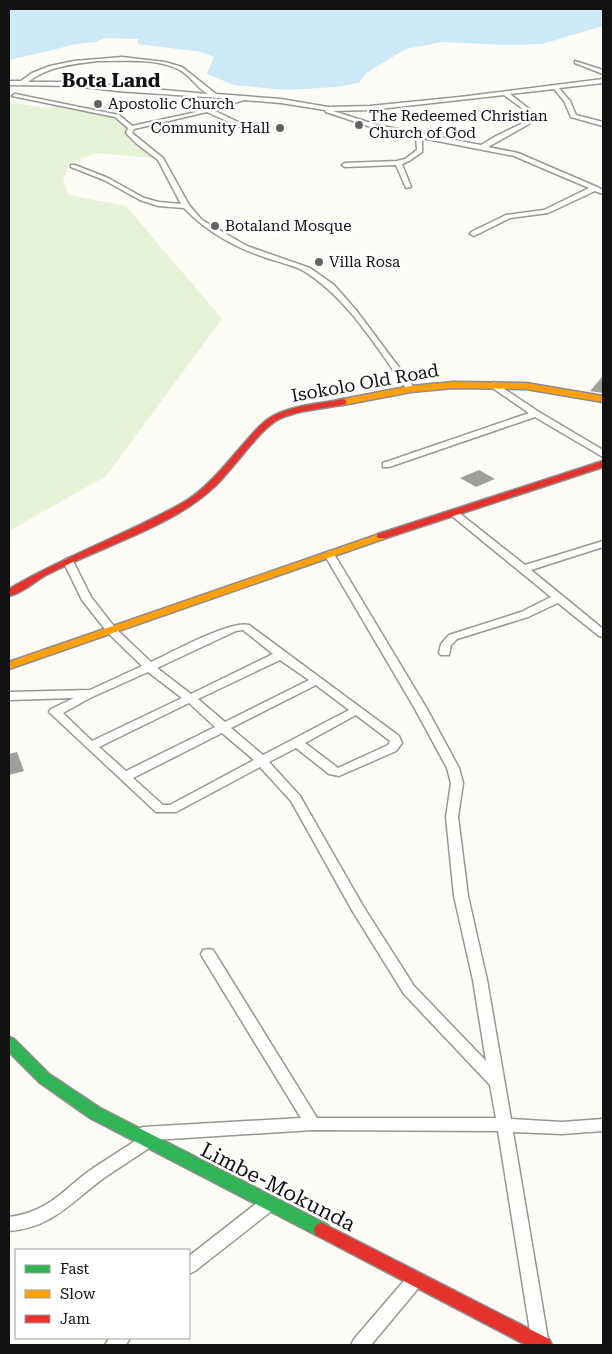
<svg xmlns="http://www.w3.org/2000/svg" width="612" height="1354" font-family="'Roboto Serif',serif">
	<rect width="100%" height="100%" fill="#fdfcf7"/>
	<path fill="#e7f3d7" d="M9,102L46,108L62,104L117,116L131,131L130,134L161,159L97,153L69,164L63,182L69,195L126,206L222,319L106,476L9,531Z"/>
	<path fill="#cde8f7" d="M9,9H603V26L542,44L506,45L442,42L406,49L366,73L359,83L336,87L287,90L234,85L207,74L214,57L202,52L138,44V39L104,38L96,42L77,44L9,60Z"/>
	<g fill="#a19f9c">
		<path d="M603,376V393L590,391Z"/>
		<path d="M479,470L495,479L476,487L460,478Z"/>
		<path d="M17,752L24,771L9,775V754Z"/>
	</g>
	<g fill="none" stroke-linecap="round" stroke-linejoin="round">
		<g stroke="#979795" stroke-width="3">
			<g id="street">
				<path d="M122,57L165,62L182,67L216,94L281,99L328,107L370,106L460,97L603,79V83L559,88L570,101L576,115L603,122V126L571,117L564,101L554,89L510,94L529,109L523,115L520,113L523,109L504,95L370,110L333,111L377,125L481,145L496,136L525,122H529V124L488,147L518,153L597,187L603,190V194L595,191L548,213L510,218L474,236L470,234L471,232L506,215L544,210L589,188L514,156L422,138V152L409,161L402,164L411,187L406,188L396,165L345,167L342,165L345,163L397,161L405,159L417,150L416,137L374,128L326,112L325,110L281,103L244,100L213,110L253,129V131L251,132L207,112L134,129L132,133L163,158L189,205L202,220L247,246L310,268L334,285L356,310L415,389L414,391H408C378,350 350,301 307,273C295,265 277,262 264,257C234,247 206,231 184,208L158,206L140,200L104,180L71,167V165H75L108,178L144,198L159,202L181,204L158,160L137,144L126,133L128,128L115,117L12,96L15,94L119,115L132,126L192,113L235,99L117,91L75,86L9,85V81H21L32,73L50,66L74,61ZM98,61C123,61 155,58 178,69C190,75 197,88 208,94L75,82H28C48,66 74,64 98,61Z"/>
				<path d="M575,61L603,70V74L575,63Z"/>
				<path d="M494,382L539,412L603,450V457L535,417L389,467H383V463L529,413L491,387L490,385Z"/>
				<path d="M455,511L458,512L525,565L603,541V547L531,570L603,629V637L599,636L558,603L528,617L457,639L451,645L449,655H441L439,653L441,644L449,635L521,612L551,597L452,516L450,514Z"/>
				<path d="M329,551L334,554L427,709L459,768L463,783L458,817L468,896L487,980L511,1119L562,1122L603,1119V1131L562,1134L513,1132L549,1345H533L532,1343L498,1131L313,1130L154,1140L152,1146C136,1157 118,1168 101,1180C70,1204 50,1228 9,1231V1217C47,1212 60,1193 89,1171C105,1160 122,1150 138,1139L135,1134L138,1129L143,1127L301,1118L203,958L201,954L203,950L208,949L213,950L317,1118H496L490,1085L404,994L353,912L291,801L260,767L176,812H156L49,712L51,709L74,698L9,700V692L90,690L142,666L108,633L82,600L63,561L68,558L73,561L91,597L116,629L151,662C171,653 230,620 249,625L399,736L402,743L396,751L339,776L329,774L296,748L269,762L300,796L363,906L414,986L486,1061L473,980L454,896L446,817L451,783L447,768L415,709L324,554ZM243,630L273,654L191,694L157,668L236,631ZM280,660L309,680L225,722L198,699ZM148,672L182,698L92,741L63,713L90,698ZM316,685L349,710L263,755L231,728ZM189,703L215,727L126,771L99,747ZM356,715L390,741L388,745L338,768L305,743ZM222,733L254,760L170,805H163L133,778Z"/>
				<path d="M268,1197L274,1199L276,1204L274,1209L195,1271L189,1274V1256L262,1199Z"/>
				<path d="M415,1272L421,1275L423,1280L421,1285L371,1345H351L354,1339L409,1275Z"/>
				<path d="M109,1338H130L126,1345H105Z"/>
			</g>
		</g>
		<g stroke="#8e8d8b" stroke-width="3">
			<path id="fast" d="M9,1037L14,1039L49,1074L100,1108L328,1225L330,1230L328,1235L322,1237L316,1235L90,1118L39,1082L9,1052Z"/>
		</g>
		<g stroke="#8e8d8b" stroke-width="3">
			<g id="slow">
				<path d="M453,382L526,383L603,396V402L526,389L453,388L411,392L343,405L339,402L343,399L411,386Z"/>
				<path d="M382,533L387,536L386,538L9,669V662Z"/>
			</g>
		</g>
		<g stroke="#8e8d8b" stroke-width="3">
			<g id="jam">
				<path d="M343,399L346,400V404C324,409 300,409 279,419C259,429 232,471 213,488C171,527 100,547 48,574C36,580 23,593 9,596V589C66,555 129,534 186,501C210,486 229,460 248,439C255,431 263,421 273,416C294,405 320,404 343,399Z"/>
				<path d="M603,461V467L386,538H378L377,536L378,534Z"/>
				<path d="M322,1223L549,1339L552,1345H526L316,1235L314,1230L316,1225Z"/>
			</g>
		</g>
		<use href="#street" fill="#fffffe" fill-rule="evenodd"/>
		<use href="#fast" fill="#30b455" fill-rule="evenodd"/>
		<use href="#slow" fill="#ff9f0a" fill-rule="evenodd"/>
		<use href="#jam" fill="#e5322d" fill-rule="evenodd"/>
	</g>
	<g fill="#646362" stroke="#fff" stroke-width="2">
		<circle cx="98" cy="104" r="5"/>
		<circle cx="359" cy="125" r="5"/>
		<circle cx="280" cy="128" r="5"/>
		<circle cx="215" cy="226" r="5"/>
		<circle cx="319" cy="262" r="5"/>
	</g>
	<g text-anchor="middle" stroke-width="5" stroke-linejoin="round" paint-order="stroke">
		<g font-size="15" fill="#111" stroke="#fff" text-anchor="start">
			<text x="108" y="109">Apostolic Church</text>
			<text x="369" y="121">The Redeemed Christian<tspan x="369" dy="17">Church of God</tspan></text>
			<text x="270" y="133" text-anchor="end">Community Hall</text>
			<text x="225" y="231">Botaland Mosque</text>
			<text x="329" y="267">Villa Rosa</text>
		</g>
		<g font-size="18" fill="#111" stroke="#fff">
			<text transform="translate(365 383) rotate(-10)" y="6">Isokolo Old Road</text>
		</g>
		<g font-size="19" font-weight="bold" fill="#111" stroke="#fff">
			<text x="111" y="87">Bota Land</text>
		</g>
		<g font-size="21" fill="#111" stroke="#fff">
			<text transform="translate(278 1187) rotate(27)" y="7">Limbe-Mokunda</text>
		</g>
	</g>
	<rect width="612" height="1354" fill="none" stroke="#111111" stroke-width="20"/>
	<rect x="15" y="1249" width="175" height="90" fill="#ffffff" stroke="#a0a0a0"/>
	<rect x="25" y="1265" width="25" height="8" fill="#30b455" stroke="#a0a0a0"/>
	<text x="60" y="1274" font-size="15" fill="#111111">Fast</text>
	<rect x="25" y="1290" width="25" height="8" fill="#ff9f0a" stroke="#a0a0a0"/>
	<text x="60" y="1299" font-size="15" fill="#111111">Slow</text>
	<rect x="25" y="1315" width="25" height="8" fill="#e5322d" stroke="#a0a0a0"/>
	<text x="60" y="1324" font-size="15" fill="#111111">Jam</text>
</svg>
